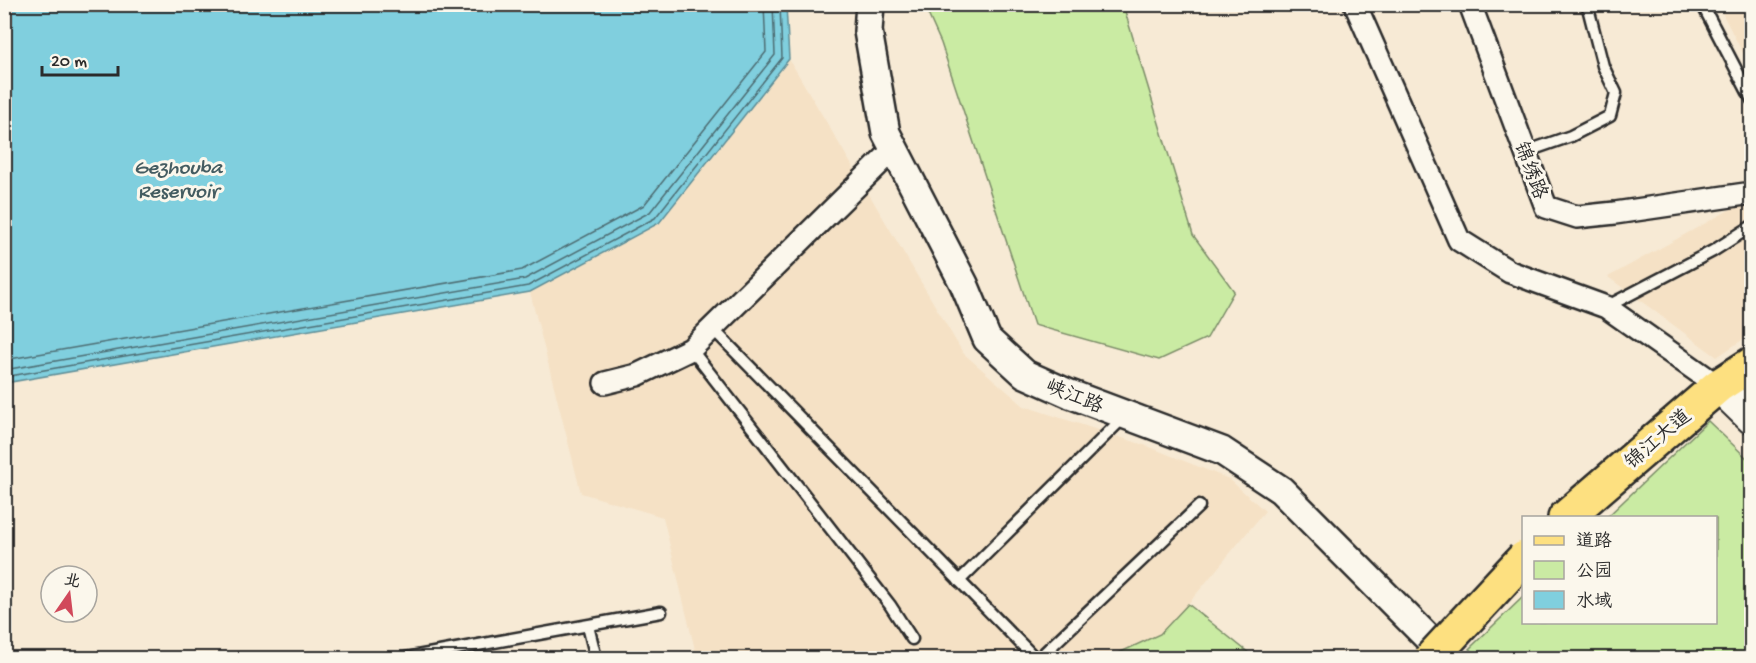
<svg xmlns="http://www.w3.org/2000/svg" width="1756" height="663" font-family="'Gochi Hand','LXGW WenKai TC',sans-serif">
	<rect width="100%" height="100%" fill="#f7ead5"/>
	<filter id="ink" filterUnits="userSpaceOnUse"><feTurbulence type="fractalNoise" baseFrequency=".0167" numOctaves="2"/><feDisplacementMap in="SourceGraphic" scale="12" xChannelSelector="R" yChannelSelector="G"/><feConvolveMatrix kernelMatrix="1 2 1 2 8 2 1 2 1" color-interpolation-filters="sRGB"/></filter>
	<g filter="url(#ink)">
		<g fill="#f5e1c5">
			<path d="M1718,5H1751V69Z"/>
			<path d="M789,59L963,353L1024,406L1147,446L1229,479L1265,511L1188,604L1160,634L1108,658H697L663,517L581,493L530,292L659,223Z"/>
			<path d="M1751,198V334L1717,357L1608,277Z"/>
		</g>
		<g fill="#caeba3" stroke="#7a8b67" stroke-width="1.5">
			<path d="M924,5H1123L1193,235L1234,291L1207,338L1159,360L1034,325L941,43Z"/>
			<path d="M1708,421L1751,462V658H1482L1469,649L1523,597L1524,622H1716V518L1607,517Z"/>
			<path d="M1188,604L1255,658H1108L1160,634Z"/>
		</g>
		<path fill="#80cfde" stroke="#5e8d96" stroke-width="1.5" d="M5,4L786,5L789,59L659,223L530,292L5,383Z"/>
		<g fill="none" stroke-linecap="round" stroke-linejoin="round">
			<g stroke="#4d6d73" stroke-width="1.5">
				<path d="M4,360L522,270L644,205L766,52L764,4"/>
				<path d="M4,370L525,279L650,212L775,55L773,4"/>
				<path d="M4,377L528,286L655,218L782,58L780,4"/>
			</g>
			<g stroke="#2b2b2b" stroke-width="15">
				<g id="service">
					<path d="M1702,4L1752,100"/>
					<path d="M1525,152L1571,136L1610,116L1616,93L1603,66L1587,4"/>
					<path d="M1606,307L1713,251L1752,226"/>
					<path d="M712,328L1035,658"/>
					<path d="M691,349L890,605L912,639"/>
					<path d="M959,581L1125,416"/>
					<path d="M588,626L596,658"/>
					<path d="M406,658L661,612"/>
					<path d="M1039,658L1199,506"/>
				</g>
			</g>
			<g stroke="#2b2b2b" stroke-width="26">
				<g id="minor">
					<path d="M1355,4L1459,240L1510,272L1606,307L1718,386"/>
					<path d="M1470,4L1546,207L1577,217L1615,213L1752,193"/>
					<path d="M605,383L637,375L691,349L894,149"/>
				</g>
			</g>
			<g stroke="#2b2b2b" stroke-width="32">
				<path id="tertiary" d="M870,4L868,31L886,133L964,284L987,339L1025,374L1070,394L1222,451L1281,490L1448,658"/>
			</g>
			<g stroke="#2b2b2b" stroke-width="34">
				<path id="secondary" d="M1718,386L1752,419"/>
			</g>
			<g stroke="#2b2b2b" stroke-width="38">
				<path id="primary" d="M1565,518L1718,386L1752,364"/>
			</g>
			<use href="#service" stroke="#fbf7ec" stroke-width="10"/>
			<use href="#minor" stroke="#fbf7ec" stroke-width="21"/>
			<use href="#tertiary" stroke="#fbf7ec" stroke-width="27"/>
			<use href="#secondary" stroke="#fbf7ec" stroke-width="30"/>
			<use href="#primary" stroke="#fde080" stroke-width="33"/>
			<g stroke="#2b2b2b" stroke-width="38" stroke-linecap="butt">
				<path id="primary-bridge" d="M1431,658L1524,558"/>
			</g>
			<use href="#primary-bridge" stroke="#fde080" stroke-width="33"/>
		</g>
	</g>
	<g text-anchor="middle" stroke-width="6" stroke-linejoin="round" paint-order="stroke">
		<g font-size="20" fill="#2b2b2b" stroke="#fbf7ec">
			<text transform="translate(1532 170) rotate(69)" y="7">锦绣路</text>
			<text transform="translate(1075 395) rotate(22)" y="7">峡江路</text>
			<text transform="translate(1657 438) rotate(-41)" y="7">锦江大道</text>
		</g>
		<g font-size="21" font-style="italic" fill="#445c61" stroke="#fbf7ec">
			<text x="178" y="173">Gezhouba<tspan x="178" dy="24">Reservoir</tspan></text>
		</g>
	</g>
	<rect width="1756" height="663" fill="none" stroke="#fbf7ec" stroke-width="24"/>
	<rect x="12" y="12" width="1732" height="639" fill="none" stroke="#2b2b2b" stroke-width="2" filter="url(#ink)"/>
	<rect x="1522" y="516" width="195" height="108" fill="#fbf7ec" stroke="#a8a59f" stroke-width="1.5"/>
	<rect x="1534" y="536" width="30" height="9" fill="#fde080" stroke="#a8a59f" stroke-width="1.5"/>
	<text x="1576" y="546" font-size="18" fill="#2b2b2b">道路</text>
	<rect x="1534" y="561" width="30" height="18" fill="#caeba3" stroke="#a8a59f" stroke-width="1.5"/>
	<text x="1576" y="576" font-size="18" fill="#2b2b2b">公园</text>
	<rect x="1534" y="591" width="30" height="18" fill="#80cfde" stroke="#a8a59f" stroke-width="1.5"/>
	<text x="1576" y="606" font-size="18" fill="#2b2b2b">水域</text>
	<g transform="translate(69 594) rotate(14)"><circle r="28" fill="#fbf7ec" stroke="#a8a59f" stroke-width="1.5"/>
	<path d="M0-4.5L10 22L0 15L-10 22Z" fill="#d1495b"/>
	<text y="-9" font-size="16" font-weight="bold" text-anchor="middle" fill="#2b2b2b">北</text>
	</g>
	<path d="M42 66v9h76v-9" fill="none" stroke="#2b2b2b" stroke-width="3"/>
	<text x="51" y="66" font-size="18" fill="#2b2b2b" stroke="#fbf7ec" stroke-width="4.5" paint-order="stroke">20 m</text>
</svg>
